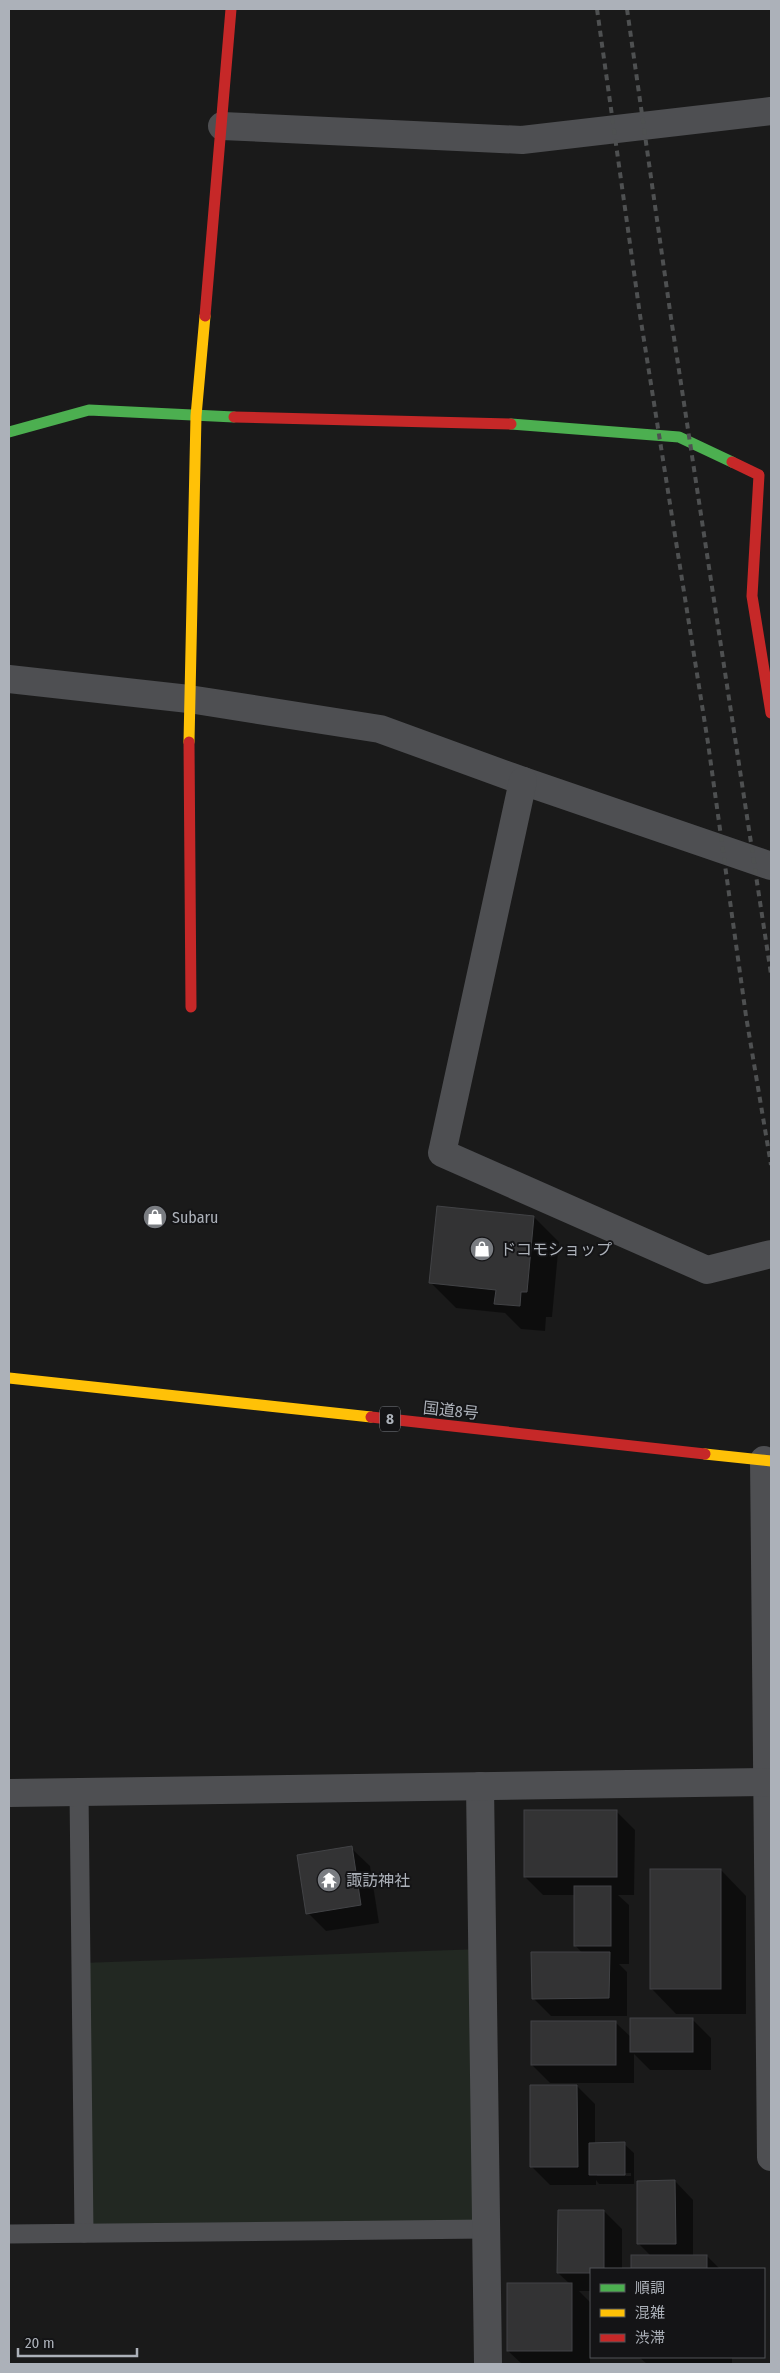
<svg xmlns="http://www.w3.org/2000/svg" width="780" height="2373" font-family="'Fira Sans Condensed','Noto Sans JP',sans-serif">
	<rect width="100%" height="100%" fill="#1a1a1a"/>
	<path fill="#222822" d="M482,1949L486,2229L84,2233L81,1963Z"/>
	<g fill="#0007" fill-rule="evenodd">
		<path d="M534,1217L559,1242L552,1317H546L545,1331L521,1329L505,1313L456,1308L430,1282Z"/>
		<path d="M616,1811L635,1830L634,1895H618L629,1905V1964H619L627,1972V2016H551L533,1998L583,1954L575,1945V1895H543L525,1877Z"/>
		<path d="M351,1848L370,1866L379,1923L326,1931L308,1913Z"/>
		<path d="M721,1870L746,1896V2014H676L651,1988Z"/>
		<path d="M693,2020L711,2038V2070H650L634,2054V2083H550L532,2065L615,2022L632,2038Z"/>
		<path d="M577,2086L595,2104V2144H624L634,2153V2184H599L596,2180V2185H550L531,2166ZM631,2173V2176H597V2174Z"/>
		<path d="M675,2181L693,2200V2256H707L720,2269H633V2257L651,2256L638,2243Z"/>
		<path d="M604,2211L622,2229V2269H591V2291H579L590,2302V2364H522L508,2351L570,2284L558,2273Z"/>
		<path d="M639,2357H732V2364H647Z"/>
	</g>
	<g fill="#333334" stroke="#424346">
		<path d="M437,1206L534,1216L527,1292H521L520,1306L494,1304L496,1290L429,1283Z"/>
		<rect x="524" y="1810" width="93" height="67"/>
		<path d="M352,1846L361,1905L306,1914L297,1855Z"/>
		<rect x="650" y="1869" width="71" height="120"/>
		<rect x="574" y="1886" width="37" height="60"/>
		<path d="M531,1952H610L609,1998L532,1999Z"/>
		<rect x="630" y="2018" width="63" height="34"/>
		<rect x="531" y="2021" width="85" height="44"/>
		<path d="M530,2085H577L578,2167H530Z"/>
		<path d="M625,2142V2175H589V2143Z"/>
		<path d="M675,2180L676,2244H637V2181Z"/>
		<path d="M558,2210H604V2269H591V2273H557Z"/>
		<rect x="631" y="2255" width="76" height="14"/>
		<rect x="507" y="2283" width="65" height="68"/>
	</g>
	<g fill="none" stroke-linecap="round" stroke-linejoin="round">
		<g stroke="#4e4f52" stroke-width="19">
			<path d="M79,1792L84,2233"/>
			<path d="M9,2234L486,2229"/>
		</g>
		<g stroke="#4e4f52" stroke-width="28">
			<path d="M222,126L522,140L771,111"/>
			<path d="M9,679L189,699L380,729L523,781L771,866"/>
			<path d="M523,781L442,1153L707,1270L771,1254"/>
			<path d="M764,1460L771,2157"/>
			<path d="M480,1786L488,2364"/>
			<path d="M9,1793L771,1782"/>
		</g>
		<g stroke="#4caf50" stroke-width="11">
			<path d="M511,424L679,437L732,462"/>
			<path d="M9,432L89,410L234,417"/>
		</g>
		<g stroke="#ffc107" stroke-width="11">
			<path d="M189,742L196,416L205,316"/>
			<path d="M9,1378L371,1417"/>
			<path d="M705,1454L771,1461"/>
		</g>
		<g stroke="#c62828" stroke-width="11">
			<path d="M205,316L231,9"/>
			<path d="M234,417L511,424"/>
			<path d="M732,462L759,475L752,596L771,713"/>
			<path d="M189,742L191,1007"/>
			<path d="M371,1417L705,1454"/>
		</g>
		<g stroke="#4e5051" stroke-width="4" stroke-dasharray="6 5" stroke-linecap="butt">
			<path d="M597,9L640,315L708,743L746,1016L771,1165"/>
			<path d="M627,9L671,318L771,974"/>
		</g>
	</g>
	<defs>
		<g id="shop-disc" transform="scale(1.25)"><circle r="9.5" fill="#797c81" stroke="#141416"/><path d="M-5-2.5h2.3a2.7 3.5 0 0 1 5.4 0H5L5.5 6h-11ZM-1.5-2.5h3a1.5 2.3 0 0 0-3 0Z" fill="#fff"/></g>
		<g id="temple-disc" transform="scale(1.25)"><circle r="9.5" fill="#797c81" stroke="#141416"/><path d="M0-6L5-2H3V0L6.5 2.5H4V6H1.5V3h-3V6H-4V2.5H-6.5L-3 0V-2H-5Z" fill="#fff"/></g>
	</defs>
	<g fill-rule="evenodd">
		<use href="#shop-disc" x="155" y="1217"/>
		<use href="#shop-disc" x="482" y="1249"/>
		<use href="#temple-disc" x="329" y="1880"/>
	</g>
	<g text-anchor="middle" stroke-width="4" stroke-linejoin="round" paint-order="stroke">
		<rect fill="#141416" stroke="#7e8288" stroke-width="1" x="380" y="1406.5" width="20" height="25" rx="4"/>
		<g font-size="15" font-weight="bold" fill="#acb1b9">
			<text x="390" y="1424">8</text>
		</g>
		<g font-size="16" fill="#acb1b9" stroke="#141416" text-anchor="start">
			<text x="172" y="1223">Subaru</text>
			<text x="500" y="1255">ドコモショップ</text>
			<text x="346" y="1886">諏訪神社</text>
		</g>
		<g font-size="16" fill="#acb1b9" stroke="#141416">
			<text transform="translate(451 1410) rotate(6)" y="6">国道8号</text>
		</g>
	</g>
	<rect width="780" height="2373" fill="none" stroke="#acb1b9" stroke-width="20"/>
	<rect x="590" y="2268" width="175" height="90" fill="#141416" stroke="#515357"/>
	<rect x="600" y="2284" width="25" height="8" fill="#4caf50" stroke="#515357"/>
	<text x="635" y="2293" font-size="15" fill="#acb1b9">順調</text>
	<rect x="600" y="2309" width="25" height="8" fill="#ffc107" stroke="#515357"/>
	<text x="635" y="2318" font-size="15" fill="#acb1b9">混雑</text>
	<rect x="600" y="2334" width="25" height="8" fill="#c62828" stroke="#515357"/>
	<text x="635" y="2343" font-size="15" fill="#acb1b9">渋滞</text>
	<path d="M18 2348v8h119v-8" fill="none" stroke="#acb1b9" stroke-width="2.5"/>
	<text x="25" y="2348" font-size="15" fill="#acb1b9" stroke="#141416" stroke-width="4" paint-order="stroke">20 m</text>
</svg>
